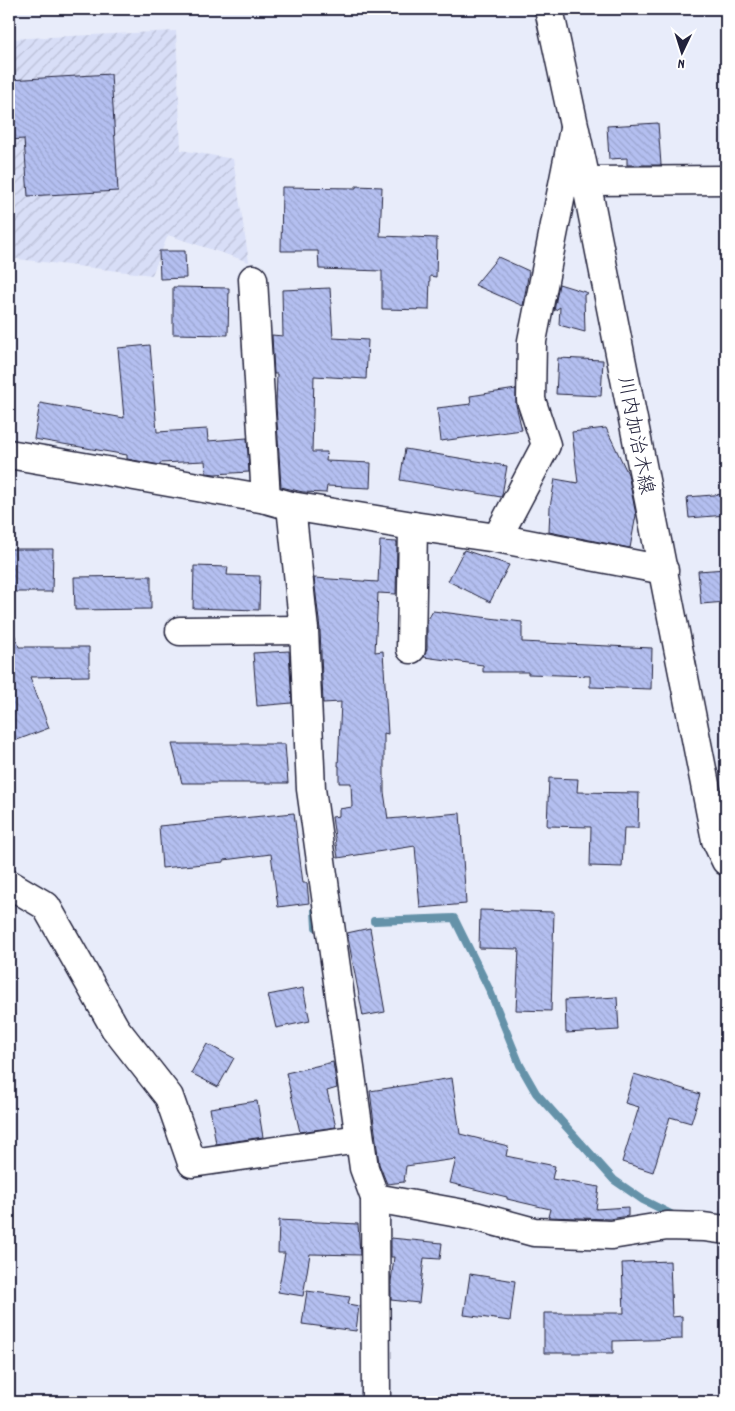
<svg xmlns="http://www.w3.org/2000/svg" width="735" height="1411" font-family="Dekko,'Klee One',sans-serif">
	<defs>
		<pattern id="industrial-furrows" width="10" height="10" patternUnits="userSpaceOnUse" patternTransform="scale(1.25)"><rect width="10" height="10" fill="#d8def7"/><path d="M-1 1l2-2M0 10L10 0M9 11l2-2" fill="none" stroke="#b9bed5"/></pattern>
		<pattern id="building-back-hatch" width="6" height="6" patternUnits="userSpaceOnUse" patternTransform="scale(1.25)"><rect width="6" height="6" fill="#b4bff0"/><path d="M-1 5l2 2M0 0l6 6M5-1l2 2" fill="none" stroke="#9aa4cf"/></pattern>
	</defs>
	<rect width="100%" height="100%" fill="#e8ecfa"/>
	<filter id="ink" filterUnits="userSpaceOnUse"><feTurbulence type="fractalNoise" baseFrequency=".02" numOctaves="2"/><feDisplacementMap in="SourceGraphic" scale="10" xChannelSelector="R" yChannelSelector="G"/><feConvolveMatrix kernelMatrix="1 2 1 2 8 2 1 2 1" color-interpolation-filters="sRGB"/></filter>
	<g filter="url(#ink)">
		<path fill="url(#industrial-furrows)" d="M176,31L181,150L233,159L249,262L168,235L152,275L9,258V39Z"/>
		<g fill="none" stroke-linecap="round" stroke-linejoin="round">
			<g stroke="#6592a9" stroke-width="8">
				<path d="M315,910L316,927"/>
				<path d="M374,921L454,918L490,991L520,1065L536,1093L614,1180L643,1200L677,1217"/>
			</g>
		</g>
		<g fill="url(#building-back-hatch)" stroke="#22223b">
			<path d="M111,74L118,191L28,196L24,139L9,140V80Z"/>
			<path d="M658,123L661,165H627V158L609,159L607,126Z"/>
			<path d="M356,186L382,187L380,236L437,238L436,277L430,276L429,310L382,309V271L319,269L318,251H281L282,187L356,188Z"/>
			<path d="M159,251H185L186,278L160,279Z"/>
			<path d="M498,257L529,271L523,306L475,285Z"/>
			<path d="M559,284L588,293L584,295L585,332L559,325L560,307L554,311Z"/>
			<path d="M173,287L229,288L228,335L173,334Z"/>
			<path d="M330,288L333,338L368,340L366,379L314,376L312,452H327L326,461L371,463L370,488L327,486L326,493L303,492L281,487L276,405L277,374H274L272,335L283,336L282,290Z"/>
			<path d="M150,345L157,432L207,429L208,441L247,438L249,472L215,474L206,473L205,461L160,463V465L127,459V455L34,439L40,403L124,418L118,348Z"/>
			<path d="M558,358L603,360L601,396L556,394Z"/>
			<path d="M516,389V405L522,430L441,441L437,408L471,404L470,396Z"/>
			<path d="M606,428L628,474L636,515L630,548L549,532L550,507L555,479L578,483L572,432Z"/>
			<path d="M405,449L507,466L502,495L501,497L400,480Z"/>
			<path d="M726,494V515L689,518L687,497Z"/>
			<path d="M380,541L397,542L396,594L378,593L375,652L383,651L388,734L384,733V792L388,819L460,813L466,904L420,908L415,846L338,858L332,817L339,816V809L352,807L351,783H339V766H338L341,702L323,703L320,629L314,578L378,582Z"/>
			<path d="M9,549H53L52,592H9Z"/>
			<path d="M464,550L509,565L490,602L448,581Z"/>
			<path d="M194,566L228,567L227,575L260,576L259,610L193,608Z"/>
			<path d="M726,569V602L701,604L698,571Z"/>
			<path d="M151,576V609L75,610L74,577Z"/>
			<path d="M433,611L522,622V642L652,648L651,689L590,687V676L528,674V672H483V665L424,657L427,649V621Z"/>
			<path d="M9,625H11L19,647H89V676L30,677L49,728L9,743Z"/>
			<path d="M289,651L292,703L257,706L253,653Z"/>
			<path d="M172,744H285L288,783H182Z"/>
			<path d="M549,778L578,779L577,792L639,793L638,828H624L622,867L590,866L591,827L547,826Z"/>
			<path d="M294,813L303,883H307L309,903L278,907L271,854L224,860V862L162,868L159,826Z"/>
			<path d="M480,910L554,912L551,1011L516,1010L519,949L479,948Z"/>
			<path d="M370,928L385,1012L363,1016L347,933Z"/>
			<path d="M303,988L310,1021L276,1028L268,995Z"/>
			<path d="M617,997L619,1030L566,1033L565,1000Z"/>
			<path d="M207,1044L234,1058L218,1087L191,1073Z"/>
			<path d="M333,1062L337,1088L327,1091L336,1127L300,1132L286,1073Z"/>
			<path d="M634,1074L700,1094L691,1123L670,1117L653,1172L622,1162L639,1107L625,1103Z"/>
			<path d="M452,1078L460,1134L508,1146L506,1156L555,1166L552,1179L599,1187L596,1209L628,1207V1216L610,1219L548,1217L550,1209L507,1199V1197L450,1183L456,1159L406,1166L404,1182L387,1184L379,1164L370,1091Z"/>
			<path d="M257,1101L263,1137L216,1144L210,1108Z"/>
			<path d="M279,1220L358,1224L360,1255L310,1254L303,1296L278,1292L285,1253H278Z"/>
			<path d="M391,1238L442,1243L440,1259L424,1258L419,1303L391,1300V1282L394,1257H391Z"/>
			<path d="M670,1261L672,1317L682,1316V1339L613,1341V1353H544V1313H624L622,1263Z"/>
			<path d="M470,1274L515,1281L510,1321L464,1315Z"/>
			<path d="M307,1291L350,1297L348,1304L359,1306L356,1331L302,1324Z"/>
		</g>
		<g fill="none" stroke-linecap="round" stroke-linejoin="round">
			<g stroke="#22223b" stroke-width="31">
				<g id="minor">
					<path d="M586,181L726,180"/>
					<path d="M253,279L266,499"/>
					<path d="M9,454L266,499L291,506L413,526L497,538L664,570"/>
					<path d="M291,506L304,630L311,789L364,1168L375,1198L376,1402"/>
					<path d="M497,538L546,445L531,400L532,341L574,129"/>
					<path d="M180,631L304,630"/>
					<path d="M411,649L413,526"/>
					<path d="M9,884L46,906L115,1028L169,1097L192,1163L359,1139"/>
					<path d="M375,1198L475,1216L534,1232L611,1235L667,1226L704,1227L726,1230"/>
				</g>
			</g>
			<g stroke="#22223b" stroke-width="31">
				<path id="major" d="M549,9L586,181L716,840L726,861"/>
			</g>
			<use href="#minor" stroke="#fff" stroke-width="28"/>
			<use href="#major" stroke="#fff" stroke-width="28"/>
		</g>
	</g>
	<g text-anchor="middle" stroke-width="5" stroke-linejoin="round" paint-order="stroke">
		<g font-size="20" fill="#22223b" stroke="#fff">
			<text transform="translate(637 435) rotate(79)" y="7">川内加治木線</text>
		</g>
	</g>
	<rect width="735" height="1411" fill="none" stroke="#fff" stroke-width="30"/>
	<rect x="15" y="15" width="705" height="1381" fill="none" stroke="#22223b" stroke-width="2" filter="url(#ink)"/>
	<g transform="translate(682 52) rotate(184)" stroke="#ffffff" stroke-width="4" paint-order="stroke">
	<path d="M0-4L9 19L0 12L-9 19Z" fill="#22223b"/>
	<text y="-8" font-size="14" font-weight="bold" text-anchor="middle" fill="#22223b">N</text>
	</g>
</svg>
